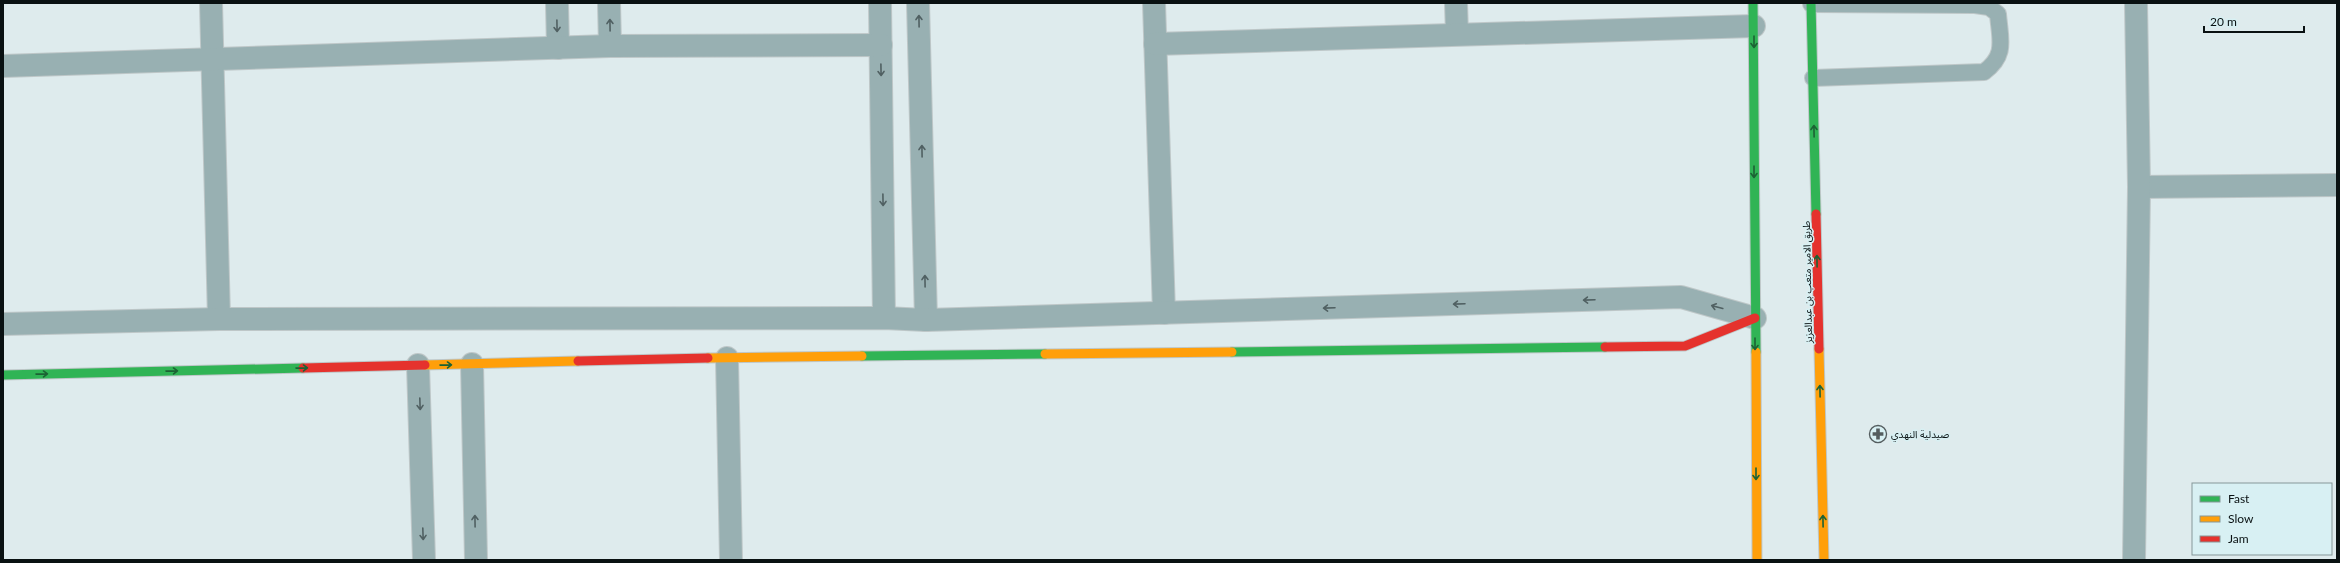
<svg xmlns="http://www.w3.org/2000/svg" width="2340" height="563" font-family="Lato,'Noto Sans Arabic',sans-serif">
	<rect width="100%" height="100%" fill="#deebed"/>
	<g fill="none" stroke-linecap="round" stroke-linejoin="round">
		<g stroke="#bec7c8" stroke-width="18">
			<path id="lane" d="M1811,4L1975,5L1989,7L1998,14C2000,40 2007,55 1984,72L1813,78"/>
		</g>
		<g stroke="#bec7c8" stroke-width="24">
			<g id="street">
				<path d="M211,3L219,319"/>
				<path d="M557,3L558,48"/>
				<path d="M609,3L610,46"/>
				<path d="M880,3L884,318"/>
				<path d="M918,3L926,320"/>
				<path d="M1154,3L1164,313"/>
				<path d="M1456,3L1457,34"/>
				<path d="M1155,44L1754,26"/>
				<path d="M3,66L610,46L881,45"/>
				<path d="M2139,187L2337,185"/>
				<path d="M3,324L219,319L884,318L926,320L1681,297L1755,318"/>
				<path d="M727,358L731,560"/>
				<path d="M472,364L476,560"/>
				<path d="M418,365L424,560"/>
				<path d="M2134,560L2139,187L2136,3"/>
			</g>
		</g>
		<g stroke="#bec7c8" stroke-width="11">
			<g id="fast">
				<path d="M1753,3L1756,352"/>
				<path d="M1811,3L1816,214"/>
				<path d="M1232,352L1605,347"/>
				<path d="M862,356L1045,354"/>
				<path d="M3,375L303,368"/>
			</g>
		</g>
		<g stroke="#bec7c8" stroke-width="11">
			<g id="slow">
				<path d="M1819,349L1824,560"/>
				<path d="M1756,352L1757,560"/>
				<path d="M1045,354L1232,352"/>
				<path d="M708,358L862,356"/>
				<path d="M425,365L578,361"/>
			</g>
		</g>
		<g stroke="#bec7c8" stroke-width="11">
			<g id="jam">
				<path d="M1816,214L1819,349"/>
				<path d="M1605,347L1685,346L1755,318"/>
				<path d="M578,361L708,358"/>
				<path d="M303,368L425,365"/>
			</g>
		</g>
		<use href="#lane" stroke="#98b0b2" stroke-width="16"/>
		<use href="#street" stroke="#98b0b2" stroke-width="22"/>
		<use href="#fast" stroke="#30b455" stroke-width="9"/>
		<use href="#slow" stroke="#ff9f0a" stroke-width="9"/>
		<use href="#jam" stroke="#e5322d" stroke-width="9"/>
	</g>
	<defs><path id="oneway-shaft" d="M-6 0H5M1.5-3L5.5 0L1.5 3" fill="none" stroke-width="1.6" stroke-linecap="round" stroke-linejoin="round"/></defs>
	<g stroke="#506062">
		<use href="#oneway-shaft" transform="translate(919 21) rotate(-91)"/>
		<use href="#oneway-shaft" transform="translate(610 25) rotate(-91)"/>
		<use href="#oneway-shaft" transform="translate(557 26) rotate(89)"/>
		<use href="#oneway-shaft" transform="translate(881 70) rotate(89)"/>
		<use href="#oneway-shaft" transform="translate(922 151) rotate(-91)"/>
		<use href="#oneway-shaft" transform="translate(883 200) rotate(89)"/>
		<use href="#oneway-shaft" transform="translate(925 281) rotate(-91)"/>
		<use href="#oneway-shaft" transform="translate(1589 300) rotate(178)"/>
		<use href="#oneway-shaft" transform="translate(1459 304) rotate(178)"/>
		<use href="#oneway-shaft" transform="translate(1717 307) rotate(-165)"/>
		<use href="#oneway-shaft" transform="translate(1329 308) rotate(178)"/>
		<use href="#oneway-shaft" transform="translate(420 404) rotate(88)"/>
		<use href="#oneway-shaft" transform="translate(475 521) rotate(-91)"/>
		<use href="#oneway-shaft" transform="translate(423 534) rotate(88)"/>
	</g>
	<g stroke="#1c6234">
		<use href="#oneway-shaft" transform="translate(1754 42) rotate(90)"/>
		<use href="#oneway-shaft" transform="translate(1814 131) rotate(-91)"/>
		<use href="#oneway-shaft" transform="translate(1754 172) rotate(90)"/>
		<use href="#oneway-shaft" transform="translate(1817 261) rotate(-91)"/>
		<use href="#oneway-shaft" transform="translate(1755 344) rotate(90)"/>
		<use href="#oneway-shaft" transform="translate(446 365) rotate(-1)"/>
		<use href="#oneway-shaft" transform="translate(302 368) rotate(-1)"/>
		<use href="#oneway-shaft" transform="translate(172 371) rotate(-1)"/>
		<use href="#oneway-shaft" transform="translate(42 374) rotate(-1)"/>
		<use href="#oneway-shaft" transform="translate(1820 391) rotate(-91)"/>
		<use href="#oneway-shaft" transform="translate(1756 474) rotate(90)"/>
		<use href="#oneway-shaft" transform="translate(1823 521) rotate(-91)"/>
	</g>
	<defs>
		<g id="pharmacy-ring" transform="scale(0.9)"><circle r="9.5" fill="#d8f0f3" stroke="#545d5f" stroke-width="1.5"/><path d="M-2-6h4v4h4v4h-4v4h-4v-4h-4v-4h4Z" fill="#545d5f"/></g>
	</defs>
	<g fill-rule="evenodd">
		<use href="#pharmacy-ring" x="1878" y="434"/>
	</g>
	<g text-anchor="middle" stroke-width="3" stroke-linejoin="round" paint-order="stroke">
		<g font-size="10" fill="#091112" stroke="#d8f0f3">
			<text transform="translate(1807 282) rotate(-91)" y="4">طريق الامير متعب بن عبدالعزيز</text>
		</g>
		<g font-size="10" fill="#091112" stroke="#d8f0f3" text-anchor="start">
			<text x="1891" y="438">صيدلية النهدي</text>
		</g>
	</g>
	<rect width="2340" height="563" fill="none" stroke="#091112" stroke-width="8"/>
	<rect x="2192" y="483" width="140" height="72" fill="#d8f0f3" stroke="#859799"/>
	<rect x="2200" y="496" width="20" height="6" fill="#30b455" stroke="#859799"/>
	<text x="2228" y="503" font-size="12" fill="#091112">Fast</text>
	<rect x="2200" y="516" width="20" height="6" fill="#ff9f0a" stroke="#859799"/>
	<text x="2228" y="523" font-size="12" fill="#091112">Slow</text>
	<rect x="2200" y="536" width="20" height="6" fill="#e5322d" stroke="#859799"/>
	<text x="2228" y="543" font-size="12" fill="#091112">Jam</text>
	<path d="M2204 26v6h100v-6" fill="none" stroke="#091112" stroke-width="2"/>
	<text x="2210" y="26" font-size="12" fill="#091112" stroke="#d8f0f3" stroke-width="3" paint-order="stroke">20 m</text>
</svg>
